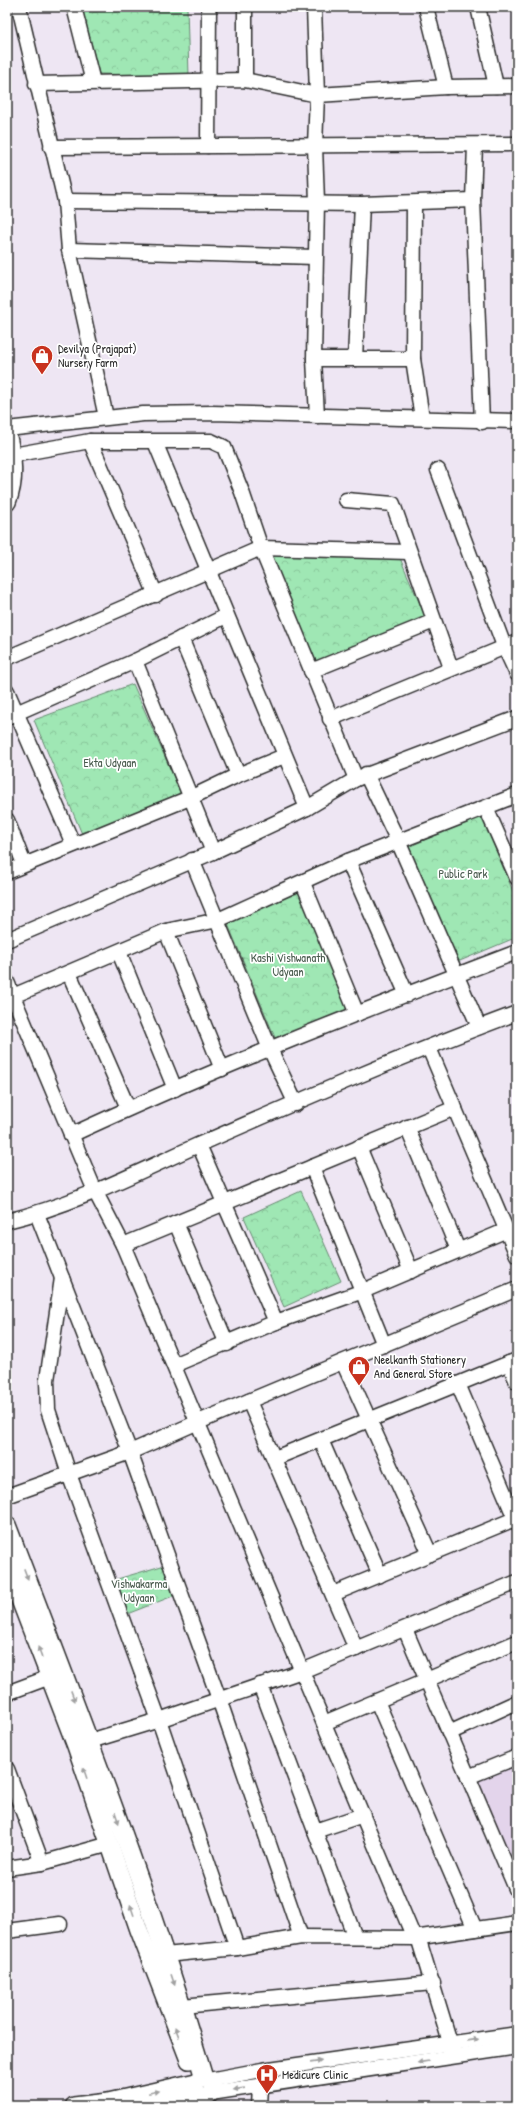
<svg xmlns="http://www.w3.org/2000/svg" width="524" height="2113" font-family="'Patrick Hand',sans-serif">
	<defs>
		<pattern id="park-crowns" width="20" height="18" patternUnits="userSpaceOnUse"><rect width="20" height="18" fill="#9fe7b4"/><path d="M2 6a3 3 0 1 1 6 0M12 15a3 3 0 1 1 6 0" fill="none" stroke="#89c69b"/></pattern>
	</defs>
	<rect width="100%" height="100%" fill="#eee6f3"/>
	<filter id="ink" filterUnits="userSpaceOnUse"><feTurbulence type="fractalNoise" baseFrequency=".025" numOctaves="2"/><feDisplacementMap in="SourceGraphic" scale="8" xChannelSelector="R" yChannelSelector="G"/><feConvolveMatrix kernelMatrix="1 2 1 2 8 2 1 2 1" color-interpolation-filters="sRGB"/></filter>
	<g filter="url(#ink)">
		<path fill="#e3d4eb" d="M517,1761V1891L471,1783Z"/>
		<g fill="url(#park-crowns)" stroke="#658970">
			<path d="M82,7H187L189,76L99,74Z"/>
			<path d="M265,552L399,556L426,618L314,663Z"/>
			<path d="M133,684L182,796L82,834L34,720Z"/>
			<path d="M482,816L517,901V937L455,963L408,847Z"/>
			<path d="M301,891L350,1009L276,1040L227,922Z"/>
			<path d="M301,1191L341,1281L284,1307L244,1217Z"/>
			<path d="M165,1565L173,1596L127,1614L114,1580Z"/>
		</g>
		<g fill="none" stroke-linecap="round" stroke-linejoin="round">
			<g stroke="#2b2b2b" stroke-width="17">
				<g id="minor">
					<path d="M19,7L65,201L69,250L106,417"/>
					<path d="M74,7L93,82"/>
					<path d="M314,7L317,95L315,146L317,202L314,359L317,416"/>
					<path d="M426,7L446,87"/>
					<path d="M478,7L496,86"/>
					<path d="M245,80V7"/>
					<path d="M36,84L245,80L317,95L446,87L517,86"/>
					<path d="M475,145L473,200L482,422"/>
					<path d="M208,146L209,7"/>
					<path d="M51,147L517,144"/>
					<path d="M65,201L362,204L473,200"/>
					<path d="M414,203L413,359L422,418"/>
					<path d="M69,250L315,257"/>
					<path d="M314,359H413"/>
					<path d="M355,359L362,204"/>
					<path d="M7,429L143,414L212,413L517,421"/>
					<path d="M90,441L156,595"/>
					<path d="M155,442L307,808"/>
					<path d="M13,455L90,441H211L224,447L242,492L261,548L356,779"/>
					<path d="M438,470L504,646L517,674"/>
					<path d="M346,500L393,504L451,668"/>
					<path d="M181,638L238,775"/>
					<path d="M7,658L261,548L409,552"/>
					<path d="M135,661L213,852"/>
					<path d="M311,671L434,621"/>
					<path d="M7,691L73,844"/>
					<path d="M7,717L135,661L226,616"/>
					<path d="M330,719L517,642"/>
					<path d="M366,774L398,841L479,1027"/>
					<path d="M486,808L517,878"/>
					<path d="M7,820L24,864"/>
					<path d="M192,860L270,1049L296,1104"/>
					<path d="M348,861L407,995"/>
					<path d="M7,872L192,797L238,775L284,756"/>
					<path d="M303,883L357,1014"/>
					<path d="M166,931L222,1069"/>
					<path d="M7,940L213,852L307,808L356,779L517,718"/>
					<path d="M119,952L175,1089"/>
					<path d="M69,973L128,1108"/>
					<path d="M7,982L95,1191L123,1245L414,1938"/>
					<path d="M13,996L166,931L218,920L348,861L517,795"/>
					<path d="M429,1048L517,1255"/>
					<path d="M407,1127L458,1250"/>
					<path d="M71,1135C217,1067 367,1009 517,952"/>
					<path d="M199,1145L276,1322"/>
					<path d="M359,1147L411,1271"/>
					<path d="M312,1167L384,1345"/>
					<path d="M37,1214L130,1452L219,1699L301,1937"/>
					<path d="M7,1221C74,1205 136,1173 198,1145C303,1099 409,1053 517,1013"/>
					<path d="M176,1223L227,1344"/>
					<path d="M123,1245L455,1108"/>
					<path d="M62,1278L47,1380L48,1410L69,1474L159,1720L237,1948"/>
					<path d="M343,1362L430,1554"/>
					<path d="M509,1363L517,1382"/>
					<path d="M174,1365L276,1322L363,1291L507,1230"/>
					<path d="M458,1384L517,1523"/>
					<path d="M249,1401L356,1649"/>
					<path d="M321,1440L380,1575"/>
					<path d="M275,1458L517,1360"/>
					<path d="M7,1496L130,1452L196,1423L517,1289"/>
					<path d="M333,1594L517,1518"/>
					<path d="M405,1629L517,1891"/>
					<path d="M260,1685L355,1937"/>
					<path d="M7,1693L50,1677"/>
					<path d="M377,1701L475,1929"/>
					<path d="M324,1723L517,1642"/>
					<path d="M449,1733L517,1702"/>
					<path d="M90,1741L159,1720L302,1671L517,1582"/>
					<path d="M7,1769L42,1863"/>
					<path d="M468,1777L517,1757"/>
					<path d="M315,1831L363,1815"/>
					<path d="M7,1868L42,1863L110,1844"/>
					<path d="M7,1931L60,1924"/>
					<path d="M418,1937L453,2052"/>
					<path d="M165,1955L237,1948L301,1937L414,1938L517,1923"/>
					<path d="M182,2006L433,1983"/>
					<path d="M209,2080L262,2070L517,2034"/>
					<path d="M211,2093L517,2047"/>
					<path d="M259,2106L260,2086"/>
				</g>
			</g>
			<g stroke="#2b2b2b" stroke-width="20">
				<g id="major">
					<path d="M7,433C13,457 16,480 7,502"/>
					<path d="M7,1525C77,1708 149,1891 204,2078"/>
					<path d="M7,1566L76,1746L139,1930L189,2060"/>
					<circle cx="203" cy="2088" r="9"/>
					<path d="M74,2106L108,2102L196,2082"/>
					<path d="M158,2106L198,2095"/>
				</g>
			</g>
			<use href="#minor" stroke="#fff" stroke-width="14"/>
			<use href="#major" stroke="#fff" stroke-width="17"/>
		</g>
		<defs><path id="oneway-solid" d="M-6-.8H1V-3.2L6.5 0L1 3.2V.8H-6Z"/></defs>
		<g fill="#a0a0a0">
			<use href="#oneway-solid" transform="translate(26 1574) rotate(69)"/>
			<use href="#oneway-solid" transform="translate(40 1652) rotate(-111)"/>
			<use href="#oneway-solid" transform="translate(73 1696) rotate(69)"/>
			<use href="#oneway-solid" transform="translate(85 1773) rotate(-109)"/>
			<use href="#oneway-solid" transform="translate(117 1818) rotate(71)"/>
			<use href="#oneway-solid" transform="translate(132 1910) rotate(-109)"/>
			<use href="#oneway-solid" transform="translate(173 1980) rotate(71)"/>
			<use href="#oneway-solid" transform="translate(177 2032) rotate(-111)"/>
			<use href="#oneway-solid" transform="translate(473 2040) rotate(-8)"/>
			<use href="#oneway-solid" transform="translate(316 2062) rotate(-8)"/>
			<use href="#oneway-solid" transform="translate(423 2062) rotate(171)"/>
			<use href="#oneway-solid" transform="translate(239 2089) rotate(172)"/>
			<use href="#oneway-solid" transform="translate(154 2092) rotate(-12)"/>
		</g>
	</g>
	<defs>
		<g id="shop-pin" transform="scale(1.15)"><path d="M0 17L-7.5 6A9.5 9.5 0 1 1 7.5 6Z" fill="#c8321e" stroke="#fff"/><path d="M-5-2.5h2.3a2.7 3.5 0 0 1 5.4 0H5L5.5 6h-11ZM-1.5-2.5h3a1.5 2.3 0 0 0-3 0Z" fill="#fff"/></g>
		<g id="hospital-pin" transform="scale(1.15)"><path d="M0 17L-7.5 6A9.5 9.5 0 1 1 7.5 6Z" fill="#c8321e" stroke="#fff"/><path d="M-5-5h3v3.5h4V-5h3V5h-3V1.5h-4V5h-3Z" fill="#fff"/></g>
	</defs>
	<g fill-rule="evenodd">
		<use href="#shop-pin" x="42" y="356"/>
		<use href="#shop-pin" x="359" y="1367"/>
		<use href="#hospital-pin" x="267" y="2075"/>
	</g>
	<g text-anchor="middle" stroke-width="3.5" stroke-linejoin="round" paint-order="stroke">
		<g font-size="12" fill="#2b2b2b" stroke="#fff" text-anchor="start">
			<text x="58" y="353">Devilya (Prajapat)<tspan x="58" dy="14">Nursery Farm</tspan></text>
			<text x="374" y="1364">Neelkanth Stationery<tspan x="374" dy="14">And General Store</tspan></text>
			<text x="282" y="2079">Medicure Clinic</text>
		</g>
		<g font-size="12" fill="#485a4d" stroke="#fff">
			<text x="110" y="767">Ekta Udyaan</text>
			<text x="463" y="878">Public Park</text>
			<text x="288" y="962">Kashi Vishwanath<tspan x="288" dy="14">Udyaan</tspan></text>
			<text x="139" y="1588">Vishwakarma<tspan x="139" dy="14">Udyaan</tspan></text>
		</g>
	</g>
	<rect width="524" height="2113" fill="none" stroke="#fff" stroke-width="24"/>
	<rect x="12" y="12" width="500" height="2089" fill="none" stroke="#2b2b2b" stroke-width="1.5" filter="url(#ink)"/>
</svg>
